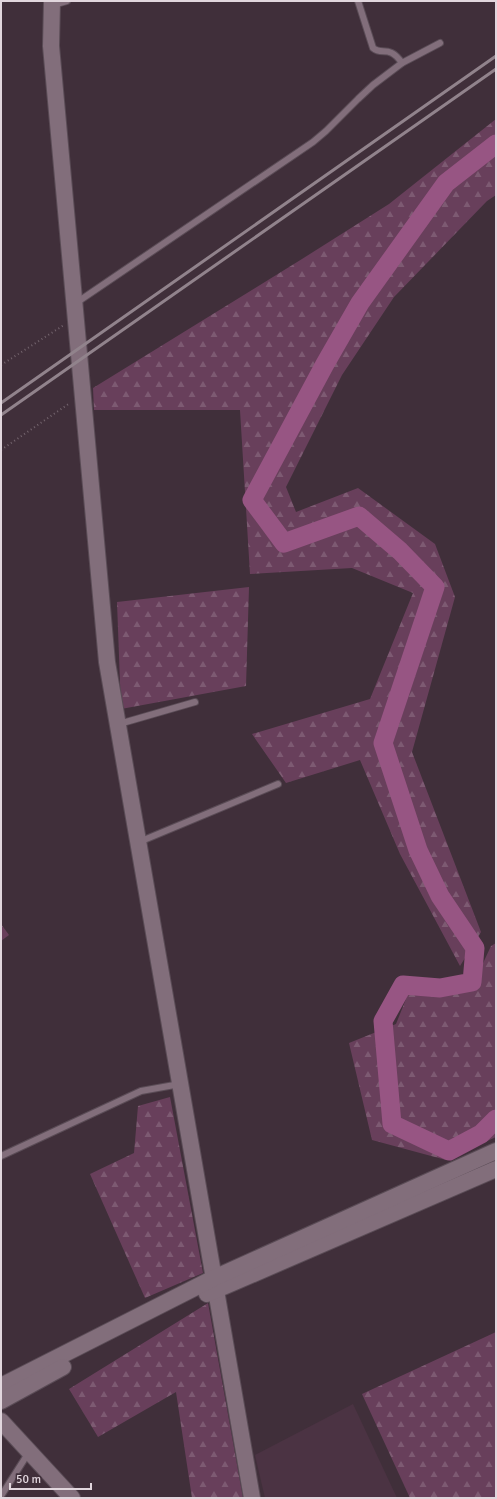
<svg xmlns="http://www.w3.org/2000/svg" width="497" height="1499" font-family="Signika,sans-serif">
	<defs>
		<pattern id="forest-firs" width="22" height="20" patternUnits="userSpaceOnUse"><rect width="22" height="20" fill="#683f5b"/><path d="M5 1l3.5 6h-7zM16 11l3.5 6h-7z" fill="#7d5a72"/></pattern>
	</defs>
	<rect width="100%" height="100%" fill="#402f3a"/>
	<path fill="#4b3343" d="M353,1404L397,1498H265L255,1455Z"/>
	<g fill="url(#forest-firs)">
		<path d="M496,119V195L487,201L394,297L342,375L286,487L296,512L358,488L435,544L455,597L412,752L481,932L460,966L400,854L360,760L286,783L252,734L370,699L413,593L352,568L250,574L240,410H94L93,388L302,259L389,204Z"/>
		<path d="M249,587L246,686L121,709L117,602Z"/>
		<path d="M1,924L9,935L1,941Z"/>
		<path d="M496,943V1137L446,1160L372,1140L349,1043L396,1024L408,994L438,993L471,989L491,946Z"/>
		<path d="M170,1097L203,1273L145,1298L90,1174L134,1153L138,1106Z"/>
		<path d="M208,1303L243,1498H192L176,1392L98,1437L69,1389Z"/>
		<path d="M496,1332V1498H410L362,1394Z"/>
	</g>
	<g fill="none" stroke-linecap="round" stroke-linejoin="round">
		<path stroke="#975583" stroke-width="19" d="M496,144L446,183L360,303L325,364L252,500L284,543L359,516L400,551L435,587L383,743L418,850L440,896L475,948L472,982L440,988L403,985L383,1021L392,1124L449,1151L481,1134L496,1119"/>
		<g stroke="#5a4c56" stroke-width="8">
			<g id="service">
				<path d="M358,1L373,48C382,56 389,44 402,63"/>
				<path d="M53,5L67,1"/>
				<path d="M76,303L313,142L326,131L358,99L373,85L402,63L440,43"/>
				<path d="M119,724L195,702"/>
				<path d="M139,842L278,784"/>
				<path d="M1,1156L141,1091L180,1084"/>
				<path d="M1,1496L29,1452"/>
			</g>
		</g>
		<g stroke="#5a4c56" stroke-width="18">
			<g id="tertiary">
				<path d="M52,1L51,46L107,662L252,1498"/>
				<path d="M207,1294L496,1169"/>
				<path d="M1,1386L214,1278L496,1151"/>
				<path d="M1,1401L63,1367"/>
				<path d="M1,1421L72,1498"/>
			</g>
		</g>
		<g stroke="#73646d" stroke-width="2" stroke-dasharray="1 3" stroke-linecap="butt">
			<path d="M1,365L64,325"/>
			<path d="M1,450L70,403"/>
		</g>
		<use href="#service" stroke="#826e7b" stroke-width="6"/>
		<use href="#tertiary" stroke="#826e7b" stroke-width="16"/>
		<g stroke="#91838c" stroke-width="3">
			<path d="M1,403L496,56"/>
			<path d="M1,415L496,69"/>
		</g>
	</g>
	<rect width="497" height="1499" fill="none" stroke="#e1d6dd" stroke-width="4"/>
	<path d="M10 1483v6h81v-6" fill="none" stroke="#e1d6dd" stroke-width="2"/>
	<text x="16" y="1483" font-size="12" fill="#e1d6dd" stroke="#402f3a" stroke-width="3" paint-order="stroke">50 m</text>
</svg>
